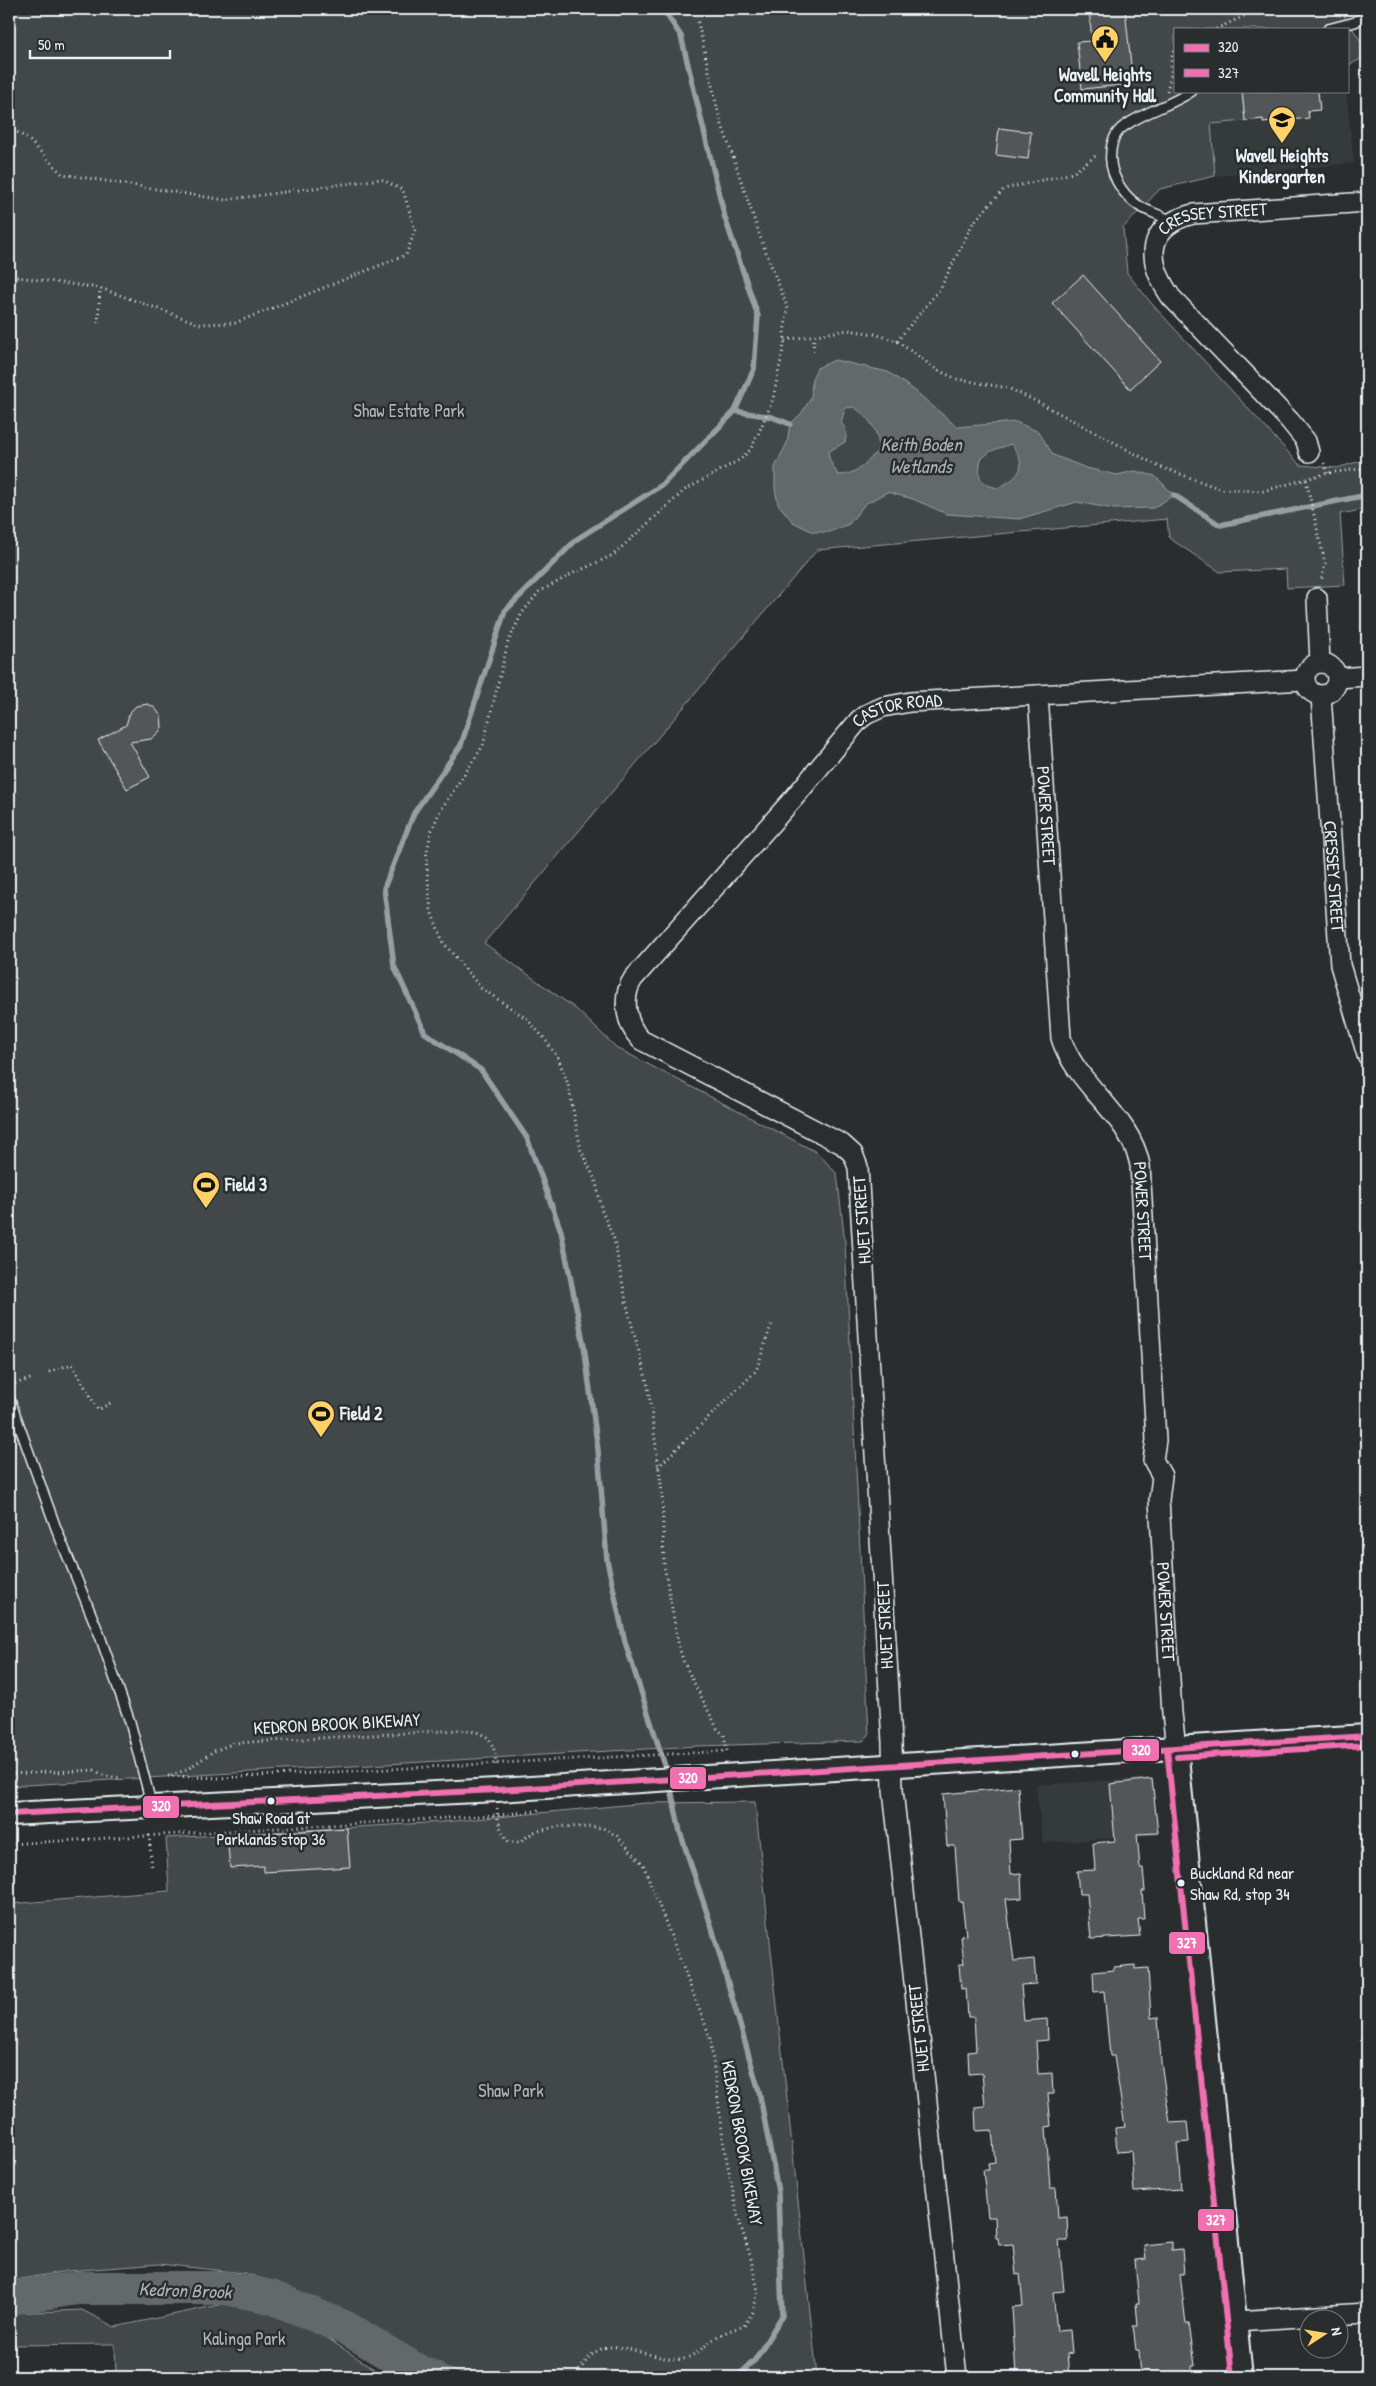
<svg xmlns="http://www.w3.org/2000/svg" width="1376" height="2386" font-family="'Patrick Hand',sans-serif">
	<rect width="100%" height="100%" fill="#2a2d2e"/>
	<filter id="ink" filterUnits="userSpaceOnUse"><feTurbulence type="fractalNoise" baseFrequency=".02" numOctaves="2"/><feDisplacementMap in="SourceGraphic" scale="10" xChannelSelector="R" yChannelSelector="G"/><feConvolveMatrix kernelMatrix="1 2 1 2 8 2 1 2 1" color-interpolation-filters="sRGB"/></filter>
	<g filter="url(#ink)">
		<g fill="#363a3b">
			<path d="M1242,91H1346L1354,163L1215,176L1211,124L1245,121Z"/>
			<path d="M1149,1778L1153,1780L1158,1835L1043,1843L1036,1785Z"/>
		</g>
		<g fill="#424648" stroke="#959ca0">
			<path d="M9,9H1340L1367,51V56L1347,66V29H1175V91H1242L1245,121L1211,124L1215,176L1160,189L1123,228L1127,273L1152,304L1300,465L1337,468L1367,459V509L1340,514L1345,585L1287,588L1286,569L1220,572L1169,538L1167,519L817,550L484,943L576,1009L617,1048L818,1153L837,1174L845,1243L869,1735L863,1741L697,1746L9,1786Z"/>
			<path d="M755,1802L817,2377H475L438,2366L365,2320L295,2289L244,2273L159,2264L68,2271L9,2281V1904L169,1891L166,1838L443,1822L646,1803Z"/>
			<path d="M247,2299L291,2314L386,2377H116L115,2344L9,2345V2313L82,2310L115,2327Z"/>
		</g>
		<path fill="#63686b" stroke="#989fa3" fill-rule="evenodd" d="M835,360L888,372L914,390L957,427L1016,422L1039,432L1053,455L1086,468L1117,475L1135,471L1155,476L1174,495L1153,508L1114,509L1077,502L1019,519L947,514L913,499L887,492L865,504L849,524L829,532H813L793,522L778,504L775,489V467L787,443L790,424L801,414L811,398L812,379L817,368ZM853,407C867,414 881,433 878,450C867,463 856,475 838,475L830,461L828,452L845,442C847,434 847,429 841,423L845,408ZM1011,444C1028,465 1022,476 998,488C979,484 977,478 981,459L991,451Z"/>
		<g fill="none" stroke-linecap="round" stroke-linejoin="round">
			<g stroke="#989fa3" stroke-width="5.5">
				<path d="M663,9L681,36L725,218L758,316L754,369L735,411L662,485L577,539L505,611L461,745L414,813L384,888L394,966L425,1033L481,1070L527,1138L561,1231L584,1346L598,1450L607,1560L625,1642L668,1775"/>
				<path d="M735,411L772,417L790,424"/>
				<path d="M1174,495L1220,525L1367,495"/>
				<path d="M670,1784L680,1832L712,1928L759,2091L778,2192L782,2316L755,2360L737,2377"/>
			</g>
			<path stroke="#63686b" stroke-width="34" d="M9,2298L78,2288H226L271,2297L346,2328L421,2373L432,2377"/>
		</g>
		<g fill="#535759" stroke="#e8f1f8">
			<path d="M1089,9H1125L1133,84L1082,89L1077,42L1092,41Z"/>
			<path d="M1242,91H1318L1320,110L1308,111L1309,118L1263,123V119L1245,121Z"/>
			<path d="M999,128L1031,132L1028,159L996,155Z"/>
			<path d="M1083,275L1160,361L1130,389L1052,303Z"/>
			<path d="M148,704L155,708L161,716L162,727L159,732L151,739L130,742L150,777L127,789L98,740L126,725L130,712L136,706Z"/>
			<path d="M1152,1779L1158,1833L1137,1834L1140,1868H1143L1145,1891H1142L1144,1919H1138L1140,1936L1091,1939L1087,1894H1079L1077,1871L1095,1870L1093,1843L1115,1841L1110,1784Z"/>
			<path d="M1018,1787L1022,1839L1009,1840L1011,1874L1021,1873L1022,1898L1006,1899L1014,1961L1034,1959L1036,1984L1021,1985L1024,2021L1047,2019L1048,2040L1036,2041L1038,2074L1052,2073L1053,2094H1048L1051,2126L1046,2127L1050,2188H1056L1058,2218L1067,2217L1068,2241H1059L1064,2291L1053,2292L1057,2331L1070,2330L1072,2353L1067,2354L1069,2377H1016L1012,2307L1023,2306L1020,2274L1016,2275L1013,2244L999,2245L998,2238H996L995,2217H988L983,2170H989L988,2163L995,2162L992,2130L976,2131L975,2107L985,2106L982,2073L969,2074L968,2052L976,2051L974,2017H968L966,1988L961,1989L959,1964H964L961,1936L966,1935L962,1902H959L955,1846H947L945,1822L943,1794Z"/>
			<path d="M347,1828L350,1867L264,1872V1866L230,1868L227,1836Z"/>
			<path d="M1135,1965V1969L1148,1968L1151,2018L1158,2017L1161,2062L1170,2123L1187,2122L1189,2142L1177,2143L1181,2189L1134,2192L1131,2151L1117,2152L1115,2128L1125,2127L1114,2056H1110L1104,1991L1094,1992L1093,1972L1114,1970V1967Z"/>
			<path d="M1172,2242V2250L1182,2249L1184,2274H1180L1186,2324H1189L1193,2351L1195,2366H1192V2376L1141,2377L1139,2350H1136L1133,2326H1138L1136,2303H1139L1135,2260L1146,2259L1144,2245Z"/>
		</g>
		<g fill="none" stroke-linecap="round" stroke-linejoin="round">
			<g stroke="#e8f1f8" stroke-width="12">
				<g id="service">
					<path d="M1328,29L1355,22L1367,14"/>
					<path d="M1171,221C1161,215 1149,212 1139,206C1121,194 1108,172 1111,150C1112,140 1117,130 1126,125C1146,111 1172,105 1192,91"/>
					<path d="M9,1397L56,1528L100,1636L130,1722L152,1807"/>
				</g>
			</g>
			<g stroke="#e8f1f8" stroke-width="22">
				<g id="minor">
					<path id="s1" d="M1309,452L1306,441L1290,421L1171,297C1146,261 1145,226 1193,214L1367,202"/>
					<path d="M1317,598L1320,663"/>
					<circle cx="1321" cy="679" r="16"/>
					<path d="M1337,678L1367,676"/>
					<path id="s2" d="M1038,695L1061,1038C1076,1086 1130,1114 1140,1165L1156,1440L1153,1460L1162,1476L1159,1500L1172,1713L1176,1748"/>
					<path id="s3" d="M1321,696L1340,965L1367,1055"/>
					<path d="M1235,2321L1367,2313"/>
					<path id="s4" d="M957,2377L893,1790L892,1742L858,1167L853,1154L842,1144L641,1040C626,1025 621,997 633,979L793,799L859,720L867,714L883,707L910,702L1305,680"/>
				</g>
			</g>
			<g stroke="#e8f1f8" stroke-width="26">
				<g id="tertiary">
					<path d="M1176,1748L1241,2377"/>
					<path d="M9,1814L497,1790L1367,1736"/>
				</g>
			</g>
			<g stroke="#e8f1f8" stroke-width="3" stroke-dasharray="1 4" stroke-linecap="butt">
				<path d="M1216,29L1259,9"/>
				<path d="M1167,91L1171,74V58L1175,49"/>
				<path d="M9,127L28,139L62,174L225,200L381,179L403,190L415,230L406,255L235,323L200,324L100,288L9,276"/>
				<path d="M98,323L100,288"/>
				<path d="M785,340L848,330L874,334L897,341L937,370L957,379L1008,388L1042,404L1158,466L1221,489L1263,491L1328,473L1367,468"/>
				<path d="M897,341L940,289L973,223L1004,189L1073,173L1098,154"/>
				<path d="M813,351L814,337"/>
				<path d="M1324,463L1328,473"/>
				<path d="M1306,480L1325,563L1321,582"/>
				<path d="M49,1372L72,1364L98,1410L112,1402"/>
				<path d="M15,1384L33,1378"/>
				<path d="M658,1467L756,1371L772,1323"/>
				<path d="M9,1774L94,1770L105,1776L121,1778"/>
				<path d="M171,1775L186,1770L214,1751L234,1743L459,1730L477,1732L489,1738L495,1752L496,1765"/>
				<path d="M168,1776L220,1778L727,1751L724,1735L717,1728L684,1663L679,1647L664,1565L662,1492L648,1386L627,1306L614,1239L602,1211L596,1182L581,1150L568,1084L558,1058L544,1038L527,1019L481,988L443,942L431,911L426,857L431,832L440,811L483,746L508,642L522,613L539,592L574,573L613,555L685,490L741,459L750,450L757,437L773,399L785,340L784,332L788,309L762,242L719,116L695,9"/>
				<path d="M497,1808C497,1822 501,1831 509,1842H519L534,1832L560,1826L603,1828L617,1836L643,1864L710,2037L724,2146L738,2217L750,2255L758,2291L753,2312L744,2326C734,2329 724,2332 715,2338C705,2345 696,2356 683,2359C675,2361 664,2358 656,2356C616,2347 599,2334 576,2377"/>
				<path d="M149,1835L152,1868"/>
				<path d="M9,1844L497,1815L537,1811L540,1808"/>
			</g>
			<use href="#service" stroke="#2a2d2e" stroke-width="9"/>
			<use href="#minor" stroke="#2a2d2e" stroke-width="19"/>
			<use href="#tertiary" stroke="#2a2d2e" stroke-width="22"/>
			<g stroke="#2a2d2e" stroke-width="10">
				<path id="bus-1" d="M9,1814L497,1790L1367,1736"/>
			</g>
			<g stroke="#2a2d2e" stroke-width="10">
				<g id="bus-2">
					<path d="M1167,1749L1232,2377"/>
					<path d="M1177,1757L1367,1745"/>
				</g>
			</g>
			<use href="#bus-1" stroke="#f070b1" stroke-width="6"/>
			<use href="#bus-2" stroke="#f070b1" stroke-width="6"/>
		</g>
	</g>
	<defs>
		<g id="civic-pin" transform="scale(1.4375)"><path d="M0 17L-7.5 6A9.5 9.5 0 1 1 7.5 6Z" fill="#ffd166" stroke="#2a2d2e"/><path d="M-.6-6.5H3V-4.5H.6V-3L4-1V1h2V6H-6V1h2V-1L-.6-3ZM-1.2 2.5V6h2.4V2.5Z" fill="#111"/></g>
		<g id="school-pin" transform="scale(1.4375)"><path d="M0 17L-7.5 6A9.5 9.5 0 1 1 7.5 6Z" fill="#ffd166" stroke="#2a2d2e"/><path d="M0-5L7-2L0 1L-7-2ZM-4 1L0 2.5L4 1V4Q0 6-4 4Z" fill="#111"/></g>
		<g id="stadium-pin" transform="scale(1.4375)"><path d="M0 17L-7.5 6A9.5 9.5 0 1 1 7.5 6Z" fill="#ffd166" stroke="#2a2d2e"/><path d="M0-5a6.5 5 0 1 0 0 10a6.5 5 0 1 0 0-10ZM-3.5-1.8h7v3.6h-7Z" fill="#111"/></g>
	</defs>
	<g fill-rule="evenodd">
		<use href="#civic-pin" x="1105" y="39"/>
		<use href="#school-pin" x="1282" y="120"/>
		<use href="#stadium-pin" x="206" y="1185"/>
		<use href="#stadium-pin" x="321" y="1414"/>
	</g>
	<g fill="#e8f1f8" stroke="#2a2d2e" stroke-width="2">
		<circle cx="1075" cy="1754" r="4.5"/>
		<circle cx="271" cy="1801" r="4.5"/>
		<circle cx="1181" cy="1883" r="4.5"/>
	</g>
	<g text-anchor="middle" stroke-width="5" stroke-linejoin="round" paint-order="stroke">
		<g font-size="17" fill="#e8f1f8" stroke="#2a2d2e">
			<text x="271" y="1824">Shaw Road at<tspan x="271" dy="21">Parklands stop 36</tspan></text>
			<text x="1190" y="1879" text-anchor="start">Buckland Rd near<tspan x="1190" dy="21">Shaw Rd, stop 34</tspan></text>
		</g>
		<g font-size="18" font-weight="bold" fill="#e8f1f8" stroke="#2a2d2e">
			<text x="1105" y="81">Wavell Heights<tspan x="1105" dy="21">Community Hall</tspan></text>
			<text x="1282" y="162">Wavell Heights<tspan x="1282" dy="21">Kindergarten</tspan></text>
			<text x="225" y="1191" text-anchor="start">Field 3</text>
			<text x="340" y="1420" text-anchor="start">Field 2</text>
		</g>
		<g font-size="18" fill="#e8f1f8" stroke="#2a2d2e">
			<text dy="6" stroke="none"><textPath href="#s1" startOffset="335">CRESSEY STREET</textPath></text>
			<text dy="6" stroke="none"><textPath href="#s4" startOffset="1920">CASTOR ROAD</textPath></text>
			<text dy="6" stroke="none"><textPath href="#s2" startOffset="121">POWER STREET</textPath></text>
			<text dy="6" stroke="none"><textPath href="#s3" startOffset="181">CRESSEY STREET</textPath></text>
			<text dy="6" stroke="none"><textPath href="#s2" startOffset="541">POWER STREET</textPath></text>
			<text transform="translate(862 1220) rotate(-94)" y="6">HUET STREET</text>
			<text dy="6" stroke="none"><textPath href="#s2" startOffset="945">POWER STREET</textPath></text>
			<text transform="translate(885 1625) rotate(-93)" y="6">HUET STREET</text>
			<text transform="translate(337 1724) rotate(-3)" y="6">KEDRON BROOK BIKEWAY</text>
			<text transform="translate(919 2028) rotate(-96)" y="6">HUET STREET</text>
			<text transform="translate(742 2143) rotate(80)" y="6">KEDRON BROOK BIKEWAY</text>
		</g>
		<g font-size="18" fill="#aeb5ba" stroke="#2a2d2e">
			<text x="409" y="417">Shaw Estate Park</text>
			<text x="511" y="2097">Shaw Park</text>
			<text x="244" y="2345">Kalinga Park</text>
		</g>
		<g font-size="19" font-style="italic" fill="#acb3b9" stroke="#2a2d2e">
			<text x="921" y="451">Keith Boden<tspan x="921" dy="22">Wetlands</tspan></text>
			<text transform="translate(185 2290) rotate(2)" y="7">Kedron Brook</text>
		</g>
	</g>
	<g stroke="#2a2d2e" stroke-width="2">
		<rect x="1122" y="1738" width="38" height="24" rx="5" fill="#f070b1"/>
		<rect x="669" y="1766" width="38" height="24" rx="5" fill="#f070b1"/>
		<rect x="142" y="1795" width="38" height="24" rx="5" fill="#f070b1"/>
		<rect x="1168" y="1931" width="38" height="24" rx="5" fill="#f070b1"/>
		<rect x="1197" y="2208" width="38" height="24" rx="5" fill="#f070b1"/>
	</g>
	<g font-size="14" text-anchor="middle" font-weight="bold" fill="#fff">
		<text x="1141" y="1755">320</text>
		<text x="688" y="1783">320</text>
		<text x="161" y="1811">320</text>
		<text x="1187" y="1948">327</text>
		<text x="1216" y="2225">327</text>
	</g>
	<rect width="1376" height="2386" fill="none" stroke="#2a2d2e" stroke-width="30"/>
	<rect x="15" y="15" width="1346" height="2356" fill="none" stroke="#e8f1f8" stroke-width="2" filter="url(#ink)"/>
	<rect x="1174" y="28" width="175" height="65" fill="#2a2d2e" stroke="#767b7f"/>
	<rect x="1184" y="44" width="25" height="8" fill="#f070b1" stroke="#767b7f"/>
	<text x="1218" y="52" font-size="15" fill="#e8f1f8">320</text>
	<rect x="1184" y="69" width="25" height="8" fill="#f070b1" stroke="#767b7f"/>
	<text x="1218" y="78" font-size="15" fill="#e8f1f8">327</text>
	<g transform="translate(1324 2334) rotate(78)"><circle r="24" fill="#2a2d2e" stroke="#767b7f"/>
	<path d="M0-4L9 19L0 12L-9 19Z" fill="#ffd166"/>
	<text y="-8" font-size="14" font-weight="bold" text-anchor="middle" fill="#e8f1f8">N</text>
	</g>
	<path d="M30 50v8h140v-8" fill="none" stroke="#e8f1f8" stroke-width="2.5"/>
	<text x="38" y="50" font-size="15" fill="#e8f1f8" stroke="#2a2d2e" stroke-width="4" paint-order="stroke">50 m</text>
</svg>
